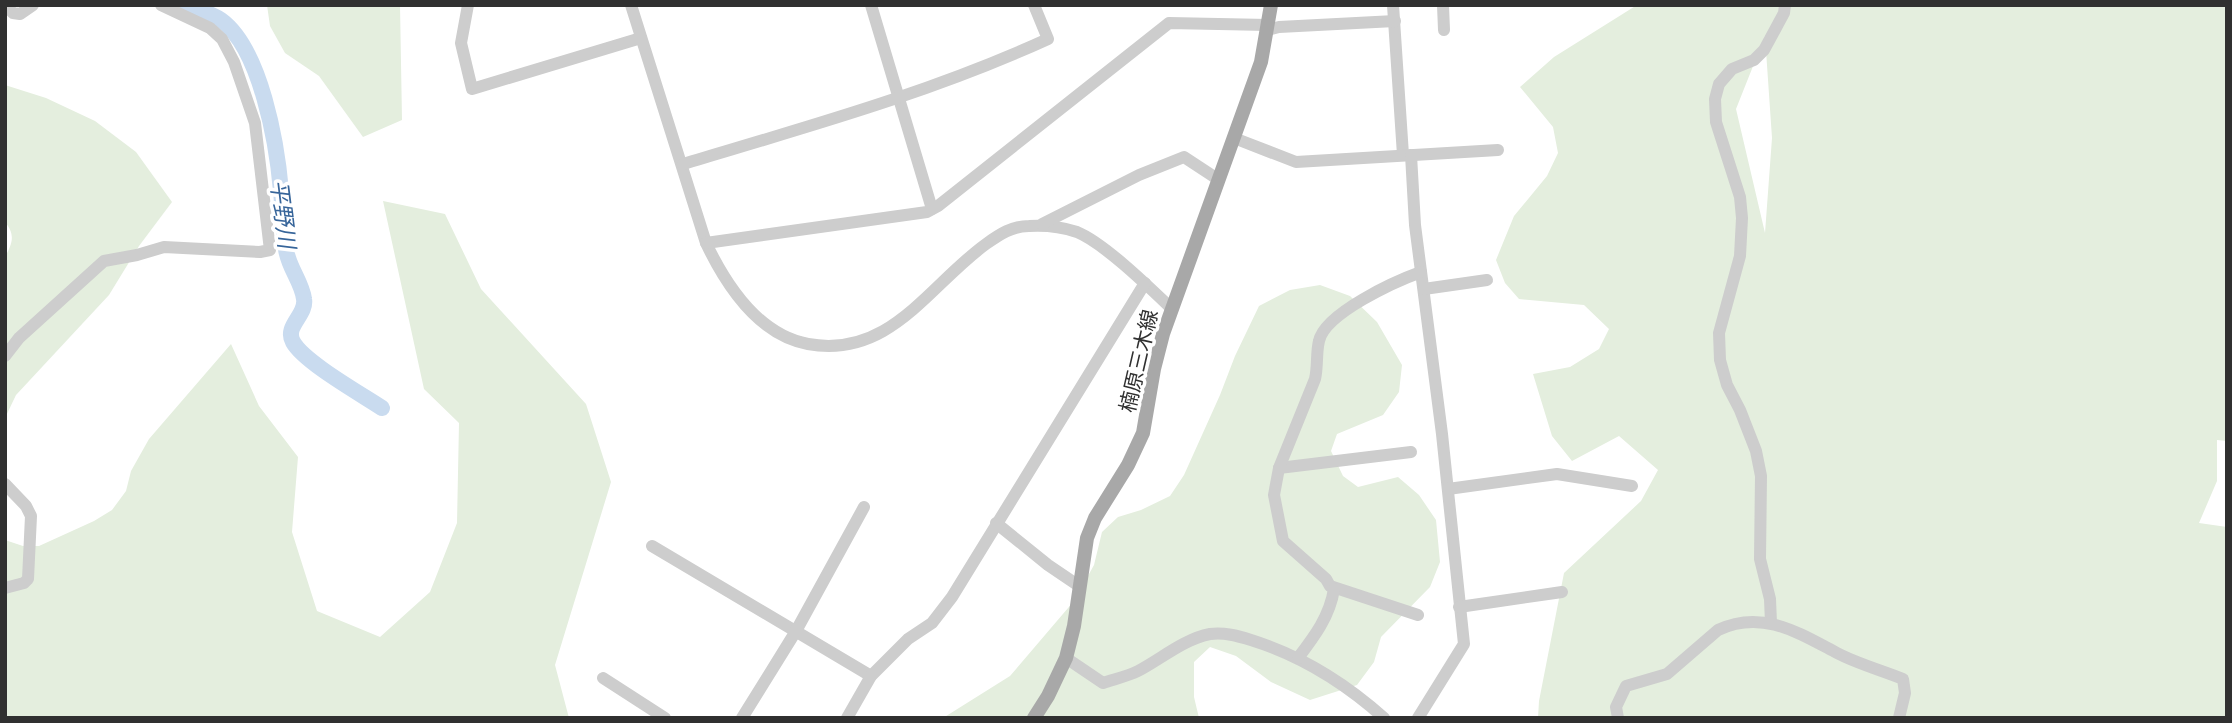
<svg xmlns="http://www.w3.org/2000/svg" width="2232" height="723" font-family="Roboto,'Noto Sans JP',sans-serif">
	<rect width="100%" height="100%" fill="#fff"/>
	<g fill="#e4eede" fill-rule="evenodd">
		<path d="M267,5H400L402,120L363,137L319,76L285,53L270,26Z"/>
		<path d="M1637,5H2227V441L2217,440V481L2199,523L2227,527V718H1538L1539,701L1564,573L1641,501L1658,470L1619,436L1572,461L1552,436L1533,374L1570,367L1599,349L1609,329L1584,305L1519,299L1505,283L1496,260L1514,216L1547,176L1558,153L1553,127L1520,87L1554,57ZM1765,36L1772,138L1765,233L1736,109Z"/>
		<path d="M5,85L46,98L95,121L136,152L172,202L139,246L109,295L16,395L5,418V257C12,244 16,235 5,222Z"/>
		<path d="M383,201L445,214L481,289L586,404L611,482L555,665L569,718H5V540L23,546H39L94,521L112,510L126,491L131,471L149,439L231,344L259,406L298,457L292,532L317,611L380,637L430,592L457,523L459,423L424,389Z"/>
		<path d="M1320,285L1350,296L1377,322L1402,365L1399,392L1383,415L1337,434L1331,451L1343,476L1358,487L1398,477L1419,495L1436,520L1440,562L1430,587L1381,637L1374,662L1357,685L1310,700L1271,682L1236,656L1210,647L1194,662V697L1199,718H943L1010,676L1074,601L1094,565L1102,532L1118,517L1141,510L1170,496L1184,475L1220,395L1235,356L1259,306L1290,290Z"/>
	</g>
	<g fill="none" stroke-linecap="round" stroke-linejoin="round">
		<path stroke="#c9dbef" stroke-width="16" d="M187,5C197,10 211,13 221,20C261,49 277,144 281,191C283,210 283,230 286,249C288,267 302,282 304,299C307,315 284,326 293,342C304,362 361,394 382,408"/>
		<g stroke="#cdcdcd" stroke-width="12">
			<path d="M5,5L13,13L20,14L33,5"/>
			<path d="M468,5L461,43L472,89L641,38"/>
			<path d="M631,5L706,243C726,285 759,335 808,344C890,359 929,285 986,244C1000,234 1012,226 1029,226C1045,225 1062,227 1077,232C1104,243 1150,288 1172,309"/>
			<path d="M871,5L932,209"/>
			<path d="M1393,5L1403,155"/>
			<path d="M1443,5L1444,30"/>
			<path d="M1267,30L1279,27L1395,21"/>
			<path d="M1234,138L1296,162L1498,150"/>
			<path d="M1411,155L1415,225L1442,434L1464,644L1418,718"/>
			<path d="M683,164C806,127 930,93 1048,39L1034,5"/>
			<path d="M1042,224L1139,175L1184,157L1219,180"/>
			<path d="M706,243L927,212L938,206L1169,23L1268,25"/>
			<path d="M1424,289L1487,280"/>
			<path d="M5,356L19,338L104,261L137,255L164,247L260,252L270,250L255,123L234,62L222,39L210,28L161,5"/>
			<path d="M1279,468L1411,452"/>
			<path d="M5,484L26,506L31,516L28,579L24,583L5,588"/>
			<path d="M1448,489L1557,474L1632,486"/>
			<path d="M996,523L1048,565L1079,586"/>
			<path d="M652,546L871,676"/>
			<path d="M1459,607L1562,592"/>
			<path d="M1418,615L1330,586L1326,579L1283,541L1274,495L1279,468L1315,379C1318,366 1316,353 1319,341C1325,313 1396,281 1421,272"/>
			<path d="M1771,623L1770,599L1760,559L1761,476L1756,451L1740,410L1727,385L1720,360L1719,333L1740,256L1742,218L1740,197L1716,122L1715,99L1719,84L1732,69L1754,60L1764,50L1784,13L1785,5"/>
			<path d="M1066,658L1103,683C1115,679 1128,676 1138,671C1161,659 1184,639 1210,634C1224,632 1238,636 1251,640C1302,656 1345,683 1384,718"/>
			<path d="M1298,658C1314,637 1330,616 1334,589"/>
			<path d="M603,678L665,718"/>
			<path d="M742,718L796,631L864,507"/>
			<path d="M847,718L871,676L908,639L932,623L952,597L1145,283"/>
			<path d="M1618,718L1616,707L1626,686L1667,674L1718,630C1762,609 1799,633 1837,653C1858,664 1881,670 1903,679L1905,693L1899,718"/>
		</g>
		<path stroke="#a8a8a8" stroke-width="14" d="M1034,718L1048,696L1066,658L1074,626L1087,538L1095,518L1128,465L1143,433L1154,369L1163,334L1261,62L1271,5"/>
	</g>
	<g text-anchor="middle" stroke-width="7" stroke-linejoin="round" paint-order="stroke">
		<g font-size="21" fill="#303030" stroke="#fff">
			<text transform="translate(1139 361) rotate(-77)" y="7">楠原三木線</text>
		</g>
		<g font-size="23" font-style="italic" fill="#37659a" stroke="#fff">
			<text transform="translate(283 214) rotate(83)" y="8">平野川</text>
		</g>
	</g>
	<rect width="2232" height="723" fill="none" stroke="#303030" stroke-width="14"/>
</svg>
